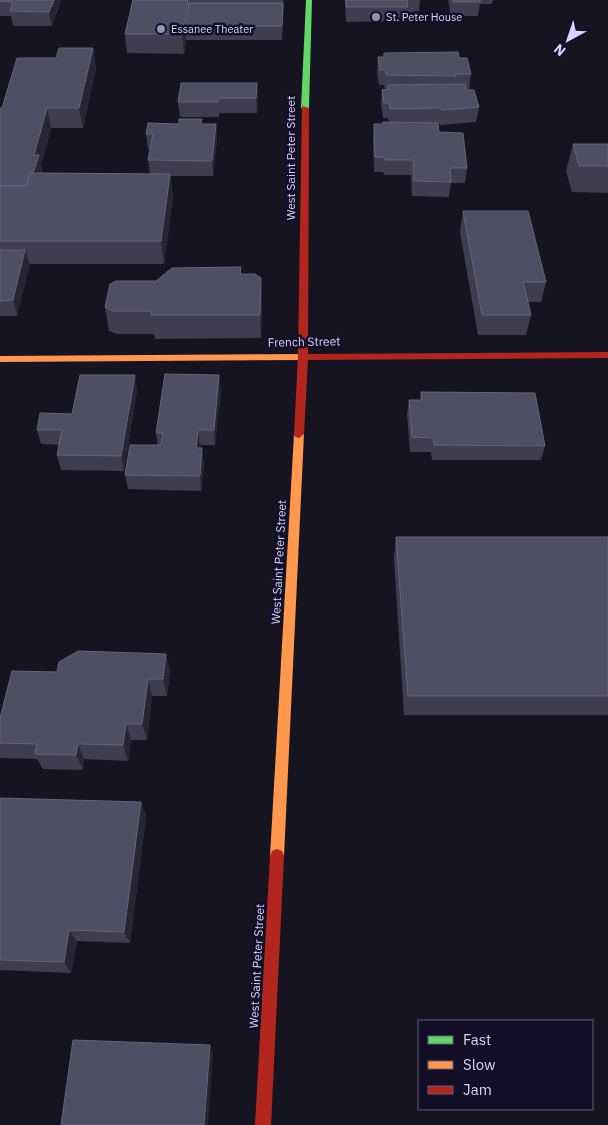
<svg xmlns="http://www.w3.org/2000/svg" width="608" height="1125" font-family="'IBM Plex Sans',sans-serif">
	<rect width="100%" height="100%" fill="#161421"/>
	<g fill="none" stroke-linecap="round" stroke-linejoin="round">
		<path fill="#63d668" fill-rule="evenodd" d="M306,0H312L309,108L305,110L301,108Z"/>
		<g fill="#ff974d" fill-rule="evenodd">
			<path d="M310,354L315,357L310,360L0,362V356Z"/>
			<path d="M299,430L304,434L284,856L282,861L277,863L272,861L270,856L294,434Z"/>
		</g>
		<g fill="#b3261e" fill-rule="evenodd">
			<path d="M302,106L309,108L308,354L608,352V358L308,360L304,434L299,438L295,437L294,434L298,356Z"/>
			<path d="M277,849L282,851L284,856L271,1125H255L270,856L272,851Z"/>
		</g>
	</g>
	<g fill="#403d50">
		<path d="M0,0H61L52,26H13L11,16H0Z"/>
		<path d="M133,0H284L282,40H186L184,54L127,53L125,34Z"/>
		<path d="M345,0H420L419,12H407V21L346,22Z"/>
		<path d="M448,0H493L492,4H480L478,16H451Z"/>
		<path d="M93,48L96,68L83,128H51L41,165L43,173L150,174L148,160L150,149H148L146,134L202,124H216L217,139L213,176H170L173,197L164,264H29L17,316H0V108H2L56,58Z"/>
		<path d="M384,53L459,58L471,74L469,89H466L479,107L476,122L440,125L439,123H438L439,132L467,168L465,183H451L449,197L412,196L411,175H384L383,172H374L373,139L374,124H383L389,122L388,118H383L381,104L382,90L385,89L384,85H379L377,72L378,57H384Z"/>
		<path d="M257,83L258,98L257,113H219V117H180L178,102Z"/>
		<path d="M573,144H608V193L572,192L566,171Z"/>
		<path d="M463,211L546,282L541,302H528L531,315L526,335H478L460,232Z"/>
		<path d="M241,267V274L261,278L262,301L261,338L155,339L154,334H117L109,331L105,307L156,281Z"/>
		<path d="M137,390L124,471L61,470L57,455L59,445L41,444L37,430L72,414Z"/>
		<path d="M221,390L215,445H200V448L204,463L201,491L128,489L125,475L158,445L156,433Z"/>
		<path d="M421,392L545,446L541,460H432L431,452H410L407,414L409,400H420Z"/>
		<path d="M396,537H608V715H404L394,559Z"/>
		<path d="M166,654L170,671L167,696H152L147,740H131L128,761L84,759L83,770L43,769L37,759L0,758V718L57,672Z"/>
		<path d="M0,800L141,802L146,816L130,943L77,941L71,973L0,970Z"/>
	</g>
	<g fill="#282635">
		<path d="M54,0H61L52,26L49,12Z"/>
		<path d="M188,0L190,17L185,26L186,40L184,54L182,34Z"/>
		<path d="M283,0H284L282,40V26Z"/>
		<path d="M93,48L96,68L83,128L79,108Z"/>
		<path d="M257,83L258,98L257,113L256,98Z"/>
		<path d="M47,108L51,128L41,165L44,175L27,190L34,155Z"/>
		<path d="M216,124L217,139L213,176L212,161Z"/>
		<path d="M170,174L173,197L164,264L161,241Z"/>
		<path d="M25,250L30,265L17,316L13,300Z"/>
		<path d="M261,278L262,301L261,338L260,315Z"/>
		<path d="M135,375L137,390L124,471L121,456Z"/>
		<path d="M219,375L221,390L215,445L214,430Z"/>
		<path d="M198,430L200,445L197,463L196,448Z"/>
		<path d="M202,448L204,463L201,491L200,476Z"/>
		<path d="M166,654L170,671L167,696L163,679Z"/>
		<path d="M148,679L152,696L147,740L142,724Z"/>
		<path d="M126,724L131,740L128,761L123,745Z"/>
		<path d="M78,744L84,759L83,770L76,755Z"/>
		<path d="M141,802L146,816L130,943L124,932Z"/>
		<path d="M69,930L77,941L71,973L64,962Z"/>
		<path d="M210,1045L213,1053L208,1125H204Z"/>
	</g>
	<g fill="#504e63" stroke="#66637b">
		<path d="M0,0H54L49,12L10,11L13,2L0,1Z"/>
		<path d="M133,0H188L182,34H125Z"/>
		<path d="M346,0H407L408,7H346Z"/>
		<rect x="453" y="0" width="27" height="2"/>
		<path d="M189,3H283L282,26H185Z"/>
		<path d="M59,48H93L79,108H47L34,155H39L33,173H30L27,186H0V108H2L17,58H56Z"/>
		<path d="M458,52L459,58H467L471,74H455L456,76L386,75L385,70H380L378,57H384V53Z"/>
		<path d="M181,83H257L256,98H218V102H178Z"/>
		<path d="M465,84L466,90H474L479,107L442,110L441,108L390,109L389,103H384L382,90L388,89V85Z"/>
		<path d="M179,119H202L201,124H216L212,161L148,160L153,134H146L148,123L179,124Z"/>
		<path d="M383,122L438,123L439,132L463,133L467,168H450L451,182L414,181L413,160H385L384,157H375L374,124H383Z"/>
		<path d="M573,144H608V166H579Z"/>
		<path d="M30,173L170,174L161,241H0V186H27Z"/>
		<path d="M463,211H528L546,282H523L531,315H482Z"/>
		<path d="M0,250H25L13,300L0,301Z"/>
		<path d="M241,267L240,274H255L261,278L260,315H151L152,311H112L105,307L110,284L116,281H156L172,268Z"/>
		<path d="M165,374L219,375L214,430H198L196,448H202L200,476L125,475L130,445H161L163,433H156Z"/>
		<path d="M80,375H135L121,456L57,455L62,430H37L40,413L72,414Z"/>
		<path d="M421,392L535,393L545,446L434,445L433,438L412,437L409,400H422Z"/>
		<path d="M396,537H608V696H408Z"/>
		<path d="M78,651L166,654L163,679H148L142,724H126L123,745L78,744L76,755L35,754L37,744L0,743V718L12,671L57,672L59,662Z"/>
		<path d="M0,798L141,802L124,932L69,930L64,962L0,960Z"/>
		<path d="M73,1040L210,1045L204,1125H61Z"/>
	</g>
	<g fill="#9591b1" stroke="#130f26" stroke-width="2">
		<circle cx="376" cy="17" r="5"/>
		<circle cx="161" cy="29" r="5"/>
	</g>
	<g text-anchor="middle" stroke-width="5" stroke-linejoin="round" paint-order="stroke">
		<g font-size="11" fill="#d9d4ff" stroke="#130f26" text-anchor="start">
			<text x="386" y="21">St. Peter House</text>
			<text x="171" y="33">Essanee Theater</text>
		</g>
		<g font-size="12" fill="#d9d4ff" stroke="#130f26">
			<text transform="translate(291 158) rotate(-90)" y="4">West Saint Peter Street</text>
			<text transform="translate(304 342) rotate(-1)" y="4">French Street</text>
			<text transform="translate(279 562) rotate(-87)" y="4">West Saint Peter Street</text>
			<text transform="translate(257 966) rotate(-87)" y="4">West Saint Peter Street</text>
		</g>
	</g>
	<rect x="418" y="1020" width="175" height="90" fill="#130f26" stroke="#625e7d"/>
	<rect x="428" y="1036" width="25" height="8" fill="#63d668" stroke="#625e7d"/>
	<text x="463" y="1045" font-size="15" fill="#d9d4ff">Fast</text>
	<rect x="428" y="1061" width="25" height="8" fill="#ff974d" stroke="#625e7d"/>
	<text x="463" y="1070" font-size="15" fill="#d9d4ff">Slow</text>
	<rect x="428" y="1086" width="25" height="8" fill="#b3261e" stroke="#625e7d"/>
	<text x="463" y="1095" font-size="15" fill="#d9d4ff">Jam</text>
	<g transform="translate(568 40) rotate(220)" stroke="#130f26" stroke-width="4" paint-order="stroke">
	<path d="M0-4L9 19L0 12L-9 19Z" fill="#d9d4ff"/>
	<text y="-8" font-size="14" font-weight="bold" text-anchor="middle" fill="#d9d4ff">N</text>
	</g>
</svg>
